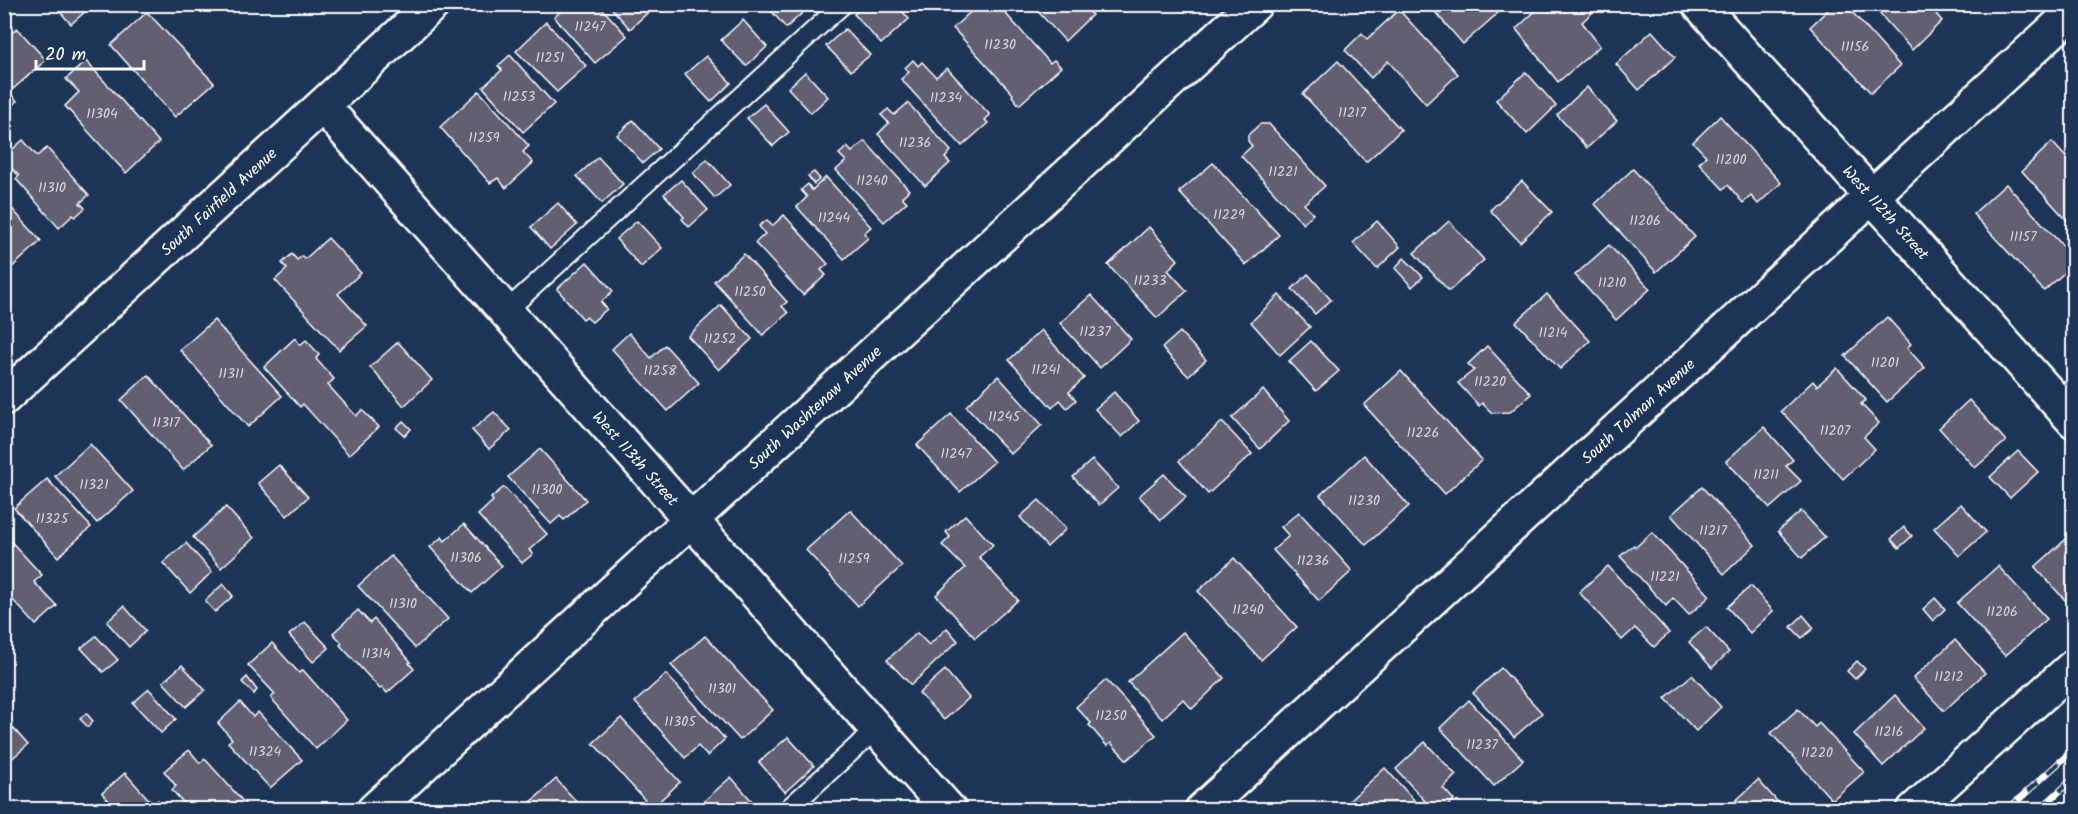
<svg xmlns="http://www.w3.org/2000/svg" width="2078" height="814" font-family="Kalam,sans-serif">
	<rect width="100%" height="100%" fill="#1d3557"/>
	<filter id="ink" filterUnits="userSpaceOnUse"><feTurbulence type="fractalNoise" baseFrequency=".0167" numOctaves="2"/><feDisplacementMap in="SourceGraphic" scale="12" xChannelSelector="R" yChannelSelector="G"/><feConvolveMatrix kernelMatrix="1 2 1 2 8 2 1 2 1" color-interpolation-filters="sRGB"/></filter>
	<g filter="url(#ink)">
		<g fill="#635e72" stroke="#fff" stroke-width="1.5">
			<path d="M53,4H94L71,24Z"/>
			<path d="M561,4H598L627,36L595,63L554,17L560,12L557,8Z"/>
			<path d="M608,4H657L630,29Z"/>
			<path d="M768,4H812L786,28L767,6Z"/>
			<path d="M865,4H896L909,19L881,44L854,14Z"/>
			<path d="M911,4H927L918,12Z"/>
			<path d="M979,4H997L1050,63L1054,60L1061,67L1019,105L1012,96L1013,94L953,28Z"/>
			<path d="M1035,4H1082L1092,15L1065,41L1033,6Z"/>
			<path d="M1428,4H1491L1498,13L1463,44Z"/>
			<path d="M1543,4H1586L1593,12L1582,22L1600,46L1558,82L1516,29Z"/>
			<path d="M1834,4H1845L1900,66L1871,93L1810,27Z"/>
			<path d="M1871,4H1928L1942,21L1912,50Z"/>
			<path d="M1399,10L1458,74L1426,104L1388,61L1371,78L1345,50L1362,33L1367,39Z"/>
			<path d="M147,12L214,83L175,117L111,45Z"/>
			<path d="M743,20L767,47L746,66L721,40Z"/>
			<path d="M546,22L586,66L557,92L516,51Z"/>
			<path d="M17,28L46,60L13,89L4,80V33L8,37Z"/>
			<path d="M845,29L870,55L851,71L826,46Z"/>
			<path d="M1652,31L1675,57L1639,90L1616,64Z"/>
			<path d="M510,55L554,104L523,132L483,87L502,70L498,66Z"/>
			<path d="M706,56L731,83L711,102L685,74Z"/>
			<path d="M913,60L918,66L922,62L936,77L947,68L990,115L985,120L988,123L962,146L901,79L909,72L905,68Z"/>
			<path d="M86,61L159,142L126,173L65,106L79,92L66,79Z"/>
			<path d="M1338,61L1401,130L1366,162L1303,94Z"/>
			<path d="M805,72L828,97L811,113L788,88Z"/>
			<path d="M1526,72L1556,106L1527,134L1496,100Z"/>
			<path d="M4,87L17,101L4,113Z"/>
			<path d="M1587,87L1617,121L1587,148L1557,115Z"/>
			<path d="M479,91L529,146L523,152L533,163L506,188L498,178L490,183L440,127Z"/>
			<path d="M908,103L951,151L945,158L950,163L925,186L878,134L889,123L881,115L888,109L894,115Z"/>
			<path d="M764,104L789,132L773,146L747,118Z"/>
			<path d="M1720,116L1781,183L1758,204L1751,196L1743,203L1728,185L1723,189L1699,163L1706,156L1693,142Z"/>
			<path d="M633,120L659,149L643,163L617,135Z"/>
			<path d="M1260,124H1269L1325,186L1304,204L1313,214L1303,224L1241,156L1252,146L1248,141V135Z"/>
			<path d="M23,140L37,156L47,148L89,195L80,203L85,208L75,217L73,215L59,228L16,179L19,176L4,160V157Z"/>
			<path d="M865,141L909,190L902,197L907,202L884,222L836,170L846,161L839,154L847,147L852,152Z"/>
			<path d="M2052,142L2074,166V228L2022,171Z"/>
			<path d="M598,157L623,184L602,203L577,176Z"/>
			<path d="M707,159L730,185L715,198L693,173Z"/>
			<path d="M1213,163L1279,235L1246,265L1179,192Z"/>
			<path d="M1633,169L1695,237L1656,272L1595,204Z"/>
			<path d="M814,172L820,179L814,184L808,176Z"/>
			<path d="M826,177L871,227L864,233L868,238L844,259L797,207L807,197L801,190L808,184L812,190Z"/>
			<path d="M681,180L708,210L689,227L682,219L684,217L664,194Z"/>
			<path d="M1522,181L1552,212L1520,242L1490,210Z"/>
			<path d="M2006,184L2074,258V264L2044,291L1973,214Z"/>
			<path d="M4,200L41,241L10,269L4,262Z"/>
			<path d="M558,203L577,225L550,249L531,227Z"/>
			<path d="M784,215L828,264L821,270L826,275L803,295L755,243L765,234L759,226L767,220L772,226Z"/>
			<path d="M637,221L662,248L641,267L616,239Z"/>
			<path d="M1377,221L1400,247L1377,269L1353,243Z"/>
			<path d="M1449,221L1484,260L1449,291L1414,253Z"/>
			<path d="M1149,227L1178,260L1168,270L1187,291L1157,318L1108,265Z"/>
			<path d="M328,238L361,273L338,294L367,326L339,350L275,280L287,269L282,263L292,254L297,260L302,256L305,259Z"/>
			<path d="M1609,245L1650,289L1616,320L1575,275Z"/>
			<path d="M744,254L787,302L782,306L788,313L763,335L714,281Z"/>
			<path d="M1404,258L1423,277L1412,287L1395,268Z"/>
			<path d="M587,262L613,291L601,302L607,309L592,322L586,317L583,319L557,289Z"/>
			<path d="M1308,274L1331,300L1315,314L1292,289Z"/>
			<path d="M1547,294L1590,341L1560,369L1516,322Z"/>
			<path d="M1091,295L1131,339L1100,368L1060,323Z"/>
			<path d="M1279,295L1310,327L1280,355L1251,322Z"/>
			<path d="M721,305L752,339L719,370L688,336Z"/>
			<path d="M1887,317L1911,344L1907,348L1925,368L1887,402L1845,356Z"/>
			<path d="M214,320L282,396L248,427L180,350Z"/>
			<path d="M2074,324V341L2065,332Z"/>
			<path d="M1041,330L1084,378L1069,392L1076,400L1067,408L1060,400L1052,408L1009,360Z"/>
			<path d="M1180,332L1206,360L1188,376L1162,348Z"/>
			<path d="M629,333L651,358L665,345L699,383L668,411L612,349Z"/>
			<path d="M295,338L300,345L306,340L319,354L316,359L334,379L328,385L356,416L362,410L379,427L349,455L303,404L300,407L264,367Z"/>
			<path d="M1311,341L1339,371L1316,391L1289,361Z"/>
			<path d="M398,342L432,380L404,406L370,367Z"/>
			<path d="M1487,346L1531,394L1510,412L1492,413L1482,403L1479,406L1458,383L1474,370L1468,364Z"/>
			<path d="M1837,368L1866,400L1861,404L1879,423L1864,437L1875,449L1843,479L1781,411L1813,381L1817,386Z"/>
			<path d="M1401,371L1482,460L1445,494L1364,405Z"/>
			<path d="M148,375L211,445L183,470L121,400Z"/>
			<path d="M998,376L1042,425L1011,454L966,406Z"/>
			<path d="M1263,390L1289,421L1260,449L1232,418Z"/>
			<path d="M1114,392L1139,421L1122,437L1095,409Z"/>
			<path d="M1969,400L2006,441L1975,468L1939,428Z"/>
			<path d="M494,412L511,430L489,449L472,430Z"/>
			<path d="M951,414L994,462L960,492L917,445Z"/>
			<path d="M403,421L411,429L405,436L396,428Z"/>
			<path d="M1222,422L1252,454L1208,494L1179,461Z"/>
			<path d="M1764,427L1793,460L1786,466L1801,481L1770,508L1726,461Z"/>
			<path d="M90,444L133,491L97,523L55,476Z"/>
			<path d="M540,449L586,500L564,520L560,516L551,524L508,477Z"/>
			<path d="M2018,451L2038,472L2010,498L1990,477Z"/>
			<path d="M1364,455L1409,506L1366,545L1320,495Z"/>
			<path d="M1092,460L1118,488L1099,505L1073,477Z"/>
			<path d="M279,465L308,497L287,516L258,483Z"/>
			<path d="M1164,474L1186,497L1161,520L1139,496Z"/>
			<path d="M47,479L91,527L58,557L14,508Z"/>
			<path d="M504,487L547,534L529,550L533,554L522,563L478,515L493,501L491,498Z"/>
			<path d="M1702,487L1755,545L1724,574L1671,515Z"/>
			<path d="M1039,500L1066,529L1047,547L1020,517Z"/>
			<path d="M1961,504L1986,532L1959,556L1934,528Z"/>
			<path d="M226,507L254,538L221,568L193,537Z"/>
			<path d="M850,510L902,566L858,606L806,550Z"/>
			<path d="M1801,511L1825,537L1802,558L1778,531Z"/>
			<path d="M1299,512L1352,571L1319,601L1273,550L1289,536L1281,527Z"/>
			<path d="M965,515L993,545L979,557L1018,600L975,638L936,595L965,568L942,545L950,537L946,532Z"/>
			<path d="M464,524L502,566L472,593L430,547L442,537L445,541Z"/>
			<path d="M1904,527L1912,536L1899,548L1891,539Z"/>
			<path d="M1652,532L1710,596L1689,615L1673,598L1666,606L1620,556L1634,545L1636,547Z"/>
			<path d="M2074,532V593L2065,600L2035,567Z"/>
			<path d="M4,534L42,575L34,582L57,606L36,625L13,600L6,607L4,606Z"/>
			<path d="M186,543L212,572L190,593L163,563Z"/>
			<path d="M391,556L448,619L415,648L358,586Z"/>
			<path d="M1234,558L1297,627L1261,660L1198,591Z"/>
			<path d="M1608,566L1669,633L1654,647L1635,628L1622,640L1579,592Z"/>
			<path d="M1998,566L2047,619L2005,656L1957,603Z"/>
			<path d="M223,584L233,596L215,612L205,601Z"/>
			<path d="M1751,586L1773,611L1750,633L1727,607Z"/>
			<path d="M1935,598L1945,609L1933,621L1923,609Z"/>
			<path d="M124,606L146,631L129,647L107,622Z"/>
			<path d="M358,610L370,623L374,619L411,662L409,663L414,669L387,693L382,687L380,689L340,645L342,643L333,633Z"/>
			<path d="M1803,615L1814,628L1802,638L1791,627Z"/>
			<path d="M305,622L329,648L313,662L289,635Z"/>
			<path d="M1706,627L1729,652L1712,668L1689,642Z"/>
			<path d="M947,628L958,641L911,685L887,660L917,633L929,645Z"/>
			<path d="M1183,632L1224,678L1192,709L1183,699L1162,719L1128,682Z"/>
			<path d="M96,636L118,660L103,672L81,648Z"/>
			<path d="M705,636L773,710L740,740L671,665Z"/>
			<path d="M1955,640L1985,673L1944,711L1913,678Z"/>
			<path d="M272,643L299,673L303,670L347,720L316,749L271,698L275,694L248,665Z"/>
			<path d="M1857,661L1865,669L1855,679L1847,671Z"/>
			<path d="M182,665L205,690L186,707L163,682Z"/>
			<path d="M1501,668L1542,713L1514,737L1473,693Z"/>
			<path d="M945,670L969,698L944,720L919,693Z"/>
			<path d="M666,674L725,739L707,756L698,746L685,758L635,702Z"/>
			<path d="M1692,675L1721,707L1696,731L1665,698Z"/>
			<path d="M247,677L257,690L254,694L242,682Z"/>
			<path d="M1106,680L1156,735L1127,760L1111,743L1107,746L1089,725L1091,723L1076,707Z"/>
			<path d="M149,689L176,719L161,733L133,703Z"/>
			<path d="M1895,695L1924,728L1883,766L1854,734Z"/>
			<path d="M1469,700L1523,760L1494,786L1440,728Z"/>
			<path d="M240,702L253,717L258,712L302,760L270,788L228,742L232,739L218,723Z"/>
			<path d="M1798,709L1815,727L1819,723L1864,772L1832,800L1771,733Z"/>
			<path d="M86,713L93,721L88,727L80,719Z"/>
			<path d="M621,718L680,782L652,808L593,743Z"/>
			<path d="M5,719L28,745L10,760L4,753Z"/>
			<path d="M788,737L814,766L785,792L759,762Z"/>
			<path d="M1425,742L1456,775L1443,788L1454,800L1443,810H1433L1396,769Z"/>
			<path d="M189,750L200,763L205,759L248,807L245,810H190L172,790L176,786L164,771Z"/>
			<path d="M1385,768L1423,810H1357L1349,801Z"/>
			<path d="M125,773L153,804L158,800L166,810H117L102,793Z"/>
			<path d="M731,777L758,808L757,810H711L704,801Z"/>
			<path d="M556,779L584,810H536L530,803Z"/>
			<path d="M1758,780L1785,810H1731L1729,807Z"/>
		</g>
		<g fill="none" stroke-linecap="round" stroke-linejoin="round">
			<g stroke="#fff" stroke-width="22">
				<g id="service">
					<path d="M505,312L843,4"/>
					<path d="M2057,403L2074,388"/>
					<path d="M787,810L876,729"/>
				</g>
			</g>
			<g stroke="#fff" stroke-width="38">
				<g id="minor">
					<path id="s1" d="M1699,4L2074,421"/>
					<path id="s2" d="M323,106L949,810"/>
					<path id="s3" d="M4,398L433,4"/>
					<path id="s4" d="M374,810L1255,4"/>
					<path id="s5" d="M1202,810L2074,11"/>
					<path d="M1914,810L2074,666"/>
				</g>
			</g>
			<use href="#service" stroke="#1d3557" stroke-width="18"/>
			<use href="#minor" stroke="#1d3557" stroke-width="33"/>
			<g stroke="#fff" stroke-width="7">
				<g id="rail">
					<path d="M2007,810L2074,749"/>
					<path d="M2039,810L2074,778"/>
				</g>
			</g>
			<use href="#rail" stroke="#1d3557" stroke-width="4.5" stroke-dasharray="14" stroke-linecap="butt"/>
		</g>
	</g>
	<g text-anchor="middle" stroke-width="6" stroke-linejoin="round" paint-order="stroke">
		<g font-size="14" fill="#d8d7dc">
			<text x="590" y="31">11247</text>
			<text x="1000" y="49">11230</text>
			<text x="1855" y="51">11156</text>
			<text x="550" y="62">11251</text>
			<text x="519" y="101">11253</text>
			<text x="946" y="102">11234</text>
			<text x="1352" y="117">11217</text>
			<text x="102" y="118">11304</text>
			<text x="484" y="142">11259</text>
			<text x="915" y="147">11236</text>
			<text x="1731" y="164">11200</text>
			<text x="1283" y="176">11221</text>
			<text x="872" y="185">11240</text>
			<text x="52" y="192">11310</text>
			<text x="1229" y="219">11229</text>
			<text x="834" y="222">11244</text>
			<text x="1645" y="225">11206</text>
			<text x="2023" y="241">11157</text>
			<text x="1150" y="285">11233</text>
			<text x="1612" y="287">11210</text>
			<text x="750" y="296">11250</text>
			<text x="1095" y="336">11237</text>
			<text x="1553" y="337">11214</text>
			<text x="720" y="343">11252</text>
			<text x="1885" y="367">11201</text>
			<text x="1046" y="374">11241</text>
			<text x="660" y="375">11258</text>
			<text x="231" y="378">11311</text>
			<text x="1490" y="386">11220</text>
			<text x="1004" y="421">11245</text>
			<text x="166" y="427">11317</text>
			<text x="1835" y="435">11207</text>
			<text x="1423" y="437">11226</text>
			<text x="956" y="458">11247</text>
			<text x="1766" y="479">11211</text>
			<text x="94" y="489">11321</text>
			<text x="547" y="494">11300</text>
			<text x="1364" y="505">11230</text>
			<text x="52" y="523">11325</text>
			<text x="1713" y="535">11217</text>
			<text x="466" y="562">11306</text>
			<text x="854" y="563">11259</text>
			<text x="1313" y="565">11236</text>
			<text x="1665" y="581">11221</text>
			<text x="403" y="608">11310</text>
			<text x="1248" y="614">11240</text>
			<text x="2002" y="616">11206</text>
			<text x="376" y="658">11314</text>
			<text x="1949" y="681">11212</text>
			<text x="722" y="693">11301</text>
			<text x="1111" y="720">11250</text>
			<text x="680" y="726">11305</text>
			<text x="1889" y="736">11216</text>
			<text x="1482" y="749">11237</text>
			<text x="265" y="756">11324</text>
			<text x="1817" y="757">11220</text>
		</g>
		<g font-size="16" fill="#fff" stroke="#1d3557">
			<text dy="6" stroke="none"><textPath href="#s3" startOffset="291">South Fairfield Avenue</textPath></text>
			<text dy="6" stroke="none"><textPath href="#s1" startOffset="280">West 112th Street</textPath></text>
			<text dy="6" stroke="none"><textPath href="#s4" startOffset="597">South Washtenaw Avenue</textPath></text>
			<text dy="6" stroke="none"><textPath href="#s5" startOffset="591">South Talman Avenue</textPath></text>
			<text dy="6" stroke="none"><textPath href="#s2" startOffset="471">West 113th Street</textPath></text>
		</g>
	</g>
	<rect width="2078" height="814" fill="none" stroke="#1d3557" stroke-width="24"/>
	<rect x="12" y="12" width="2054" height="790" fill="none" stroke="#fff" stroke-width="2" filter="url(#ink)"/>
	<path d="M36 60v9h108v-9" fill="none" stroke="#ffffff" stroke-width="3"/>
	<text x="45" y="60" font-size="18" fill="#ffffff" stroke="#1d3557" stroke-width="4.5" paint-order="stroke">20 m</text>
</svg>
